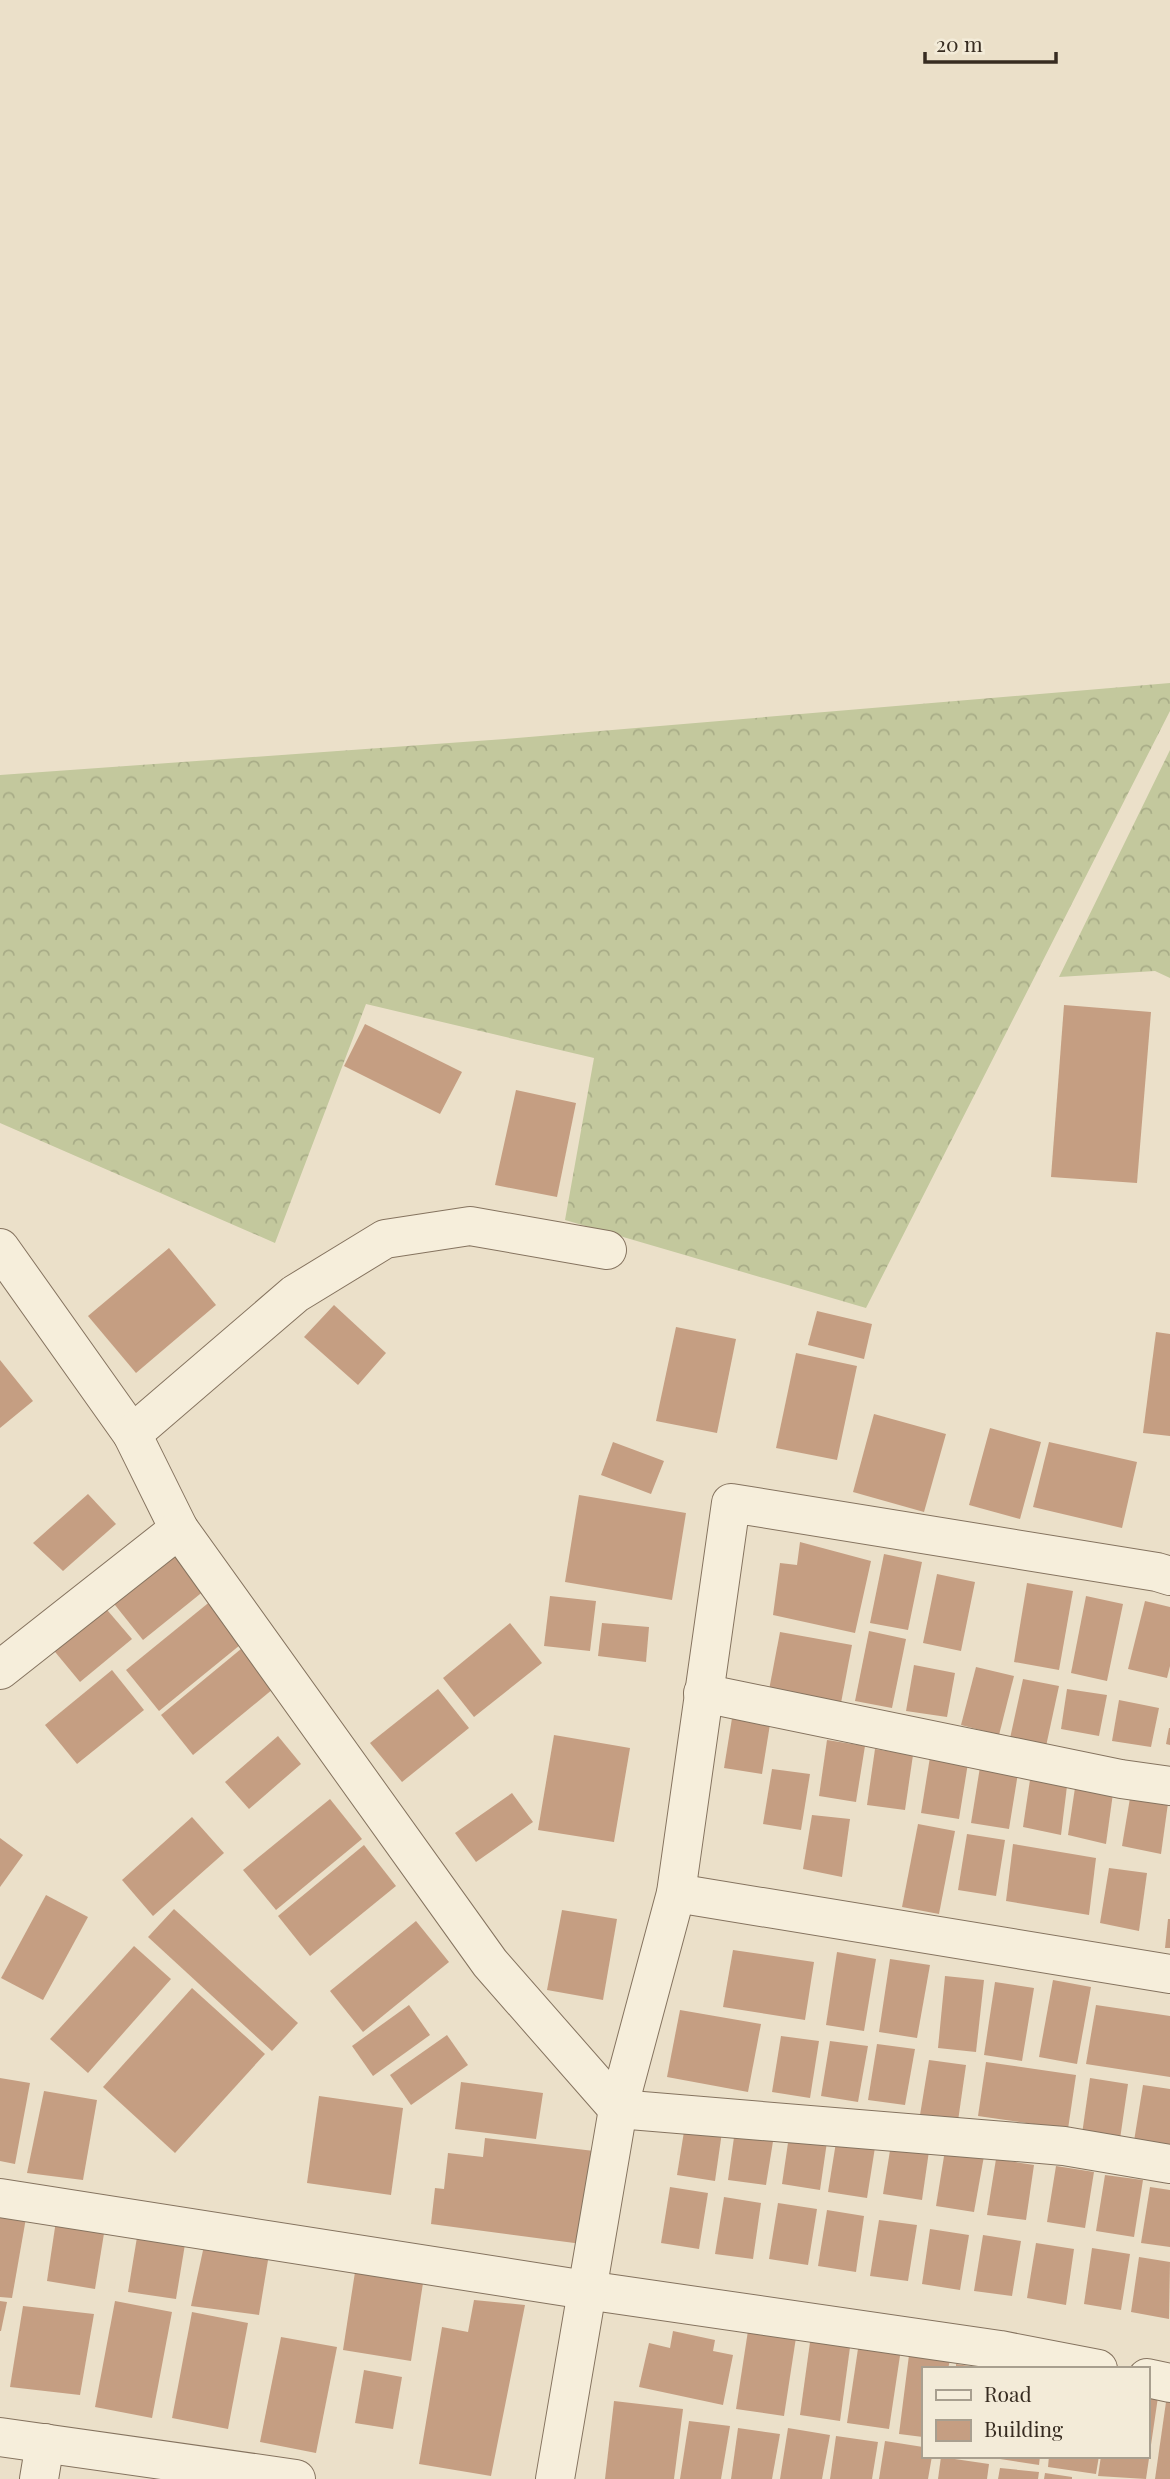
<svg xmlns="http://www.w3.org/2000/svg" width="1170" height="2479" font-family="'Playfair Display',serif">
	<defs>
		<pattern id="forest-crowns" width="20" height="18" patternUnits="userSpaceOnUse" patternTransform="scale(1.75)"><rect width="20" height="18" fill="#c3c89d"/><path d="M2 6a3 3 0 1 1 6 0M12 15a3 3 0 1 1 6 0" fill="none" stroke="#a8ac87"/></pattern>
	</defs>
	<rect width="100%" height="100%" fill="#ebe0c9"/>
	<g fill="url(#forest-crowns)">
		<path d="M1170,683V711L866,1308L565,1220L594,1058L366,1004L275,1243L0,1123V775L505,739Z"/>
		<path d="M1170,750V978L1155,971L1059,977Z"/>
	</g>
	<g fill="#c59e82">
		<path d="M1064,1005L1151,1012L1137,1183L1051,1177Z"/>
		<path d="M365,1024L462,1072L440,1114L344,1066Z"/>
		<path d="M516,1090L576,1103L557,1197L495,1185Z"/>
		<path d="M169,1248L216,1305L136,1373L88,1316Z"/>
		<path d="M334,1305L386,1353L358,1385L304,1337Z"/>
		<path d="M817,1311L872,1324L864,1359L808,1345Z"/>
		<path d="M676,1327L736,1339L717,1433L656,1421Z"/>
		<path d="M1156,1332L1170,1334V1436L1143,1433Z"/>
		<path d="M796,1353L857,1366L837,1460L776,1448Z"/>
		<path d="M0,1360L33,1401L0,1428Z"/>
		<path d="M874,1414L946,1434L924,1512L853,1492Z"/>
		<path d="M990,1428L1041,1442L1020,1519L969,1505Z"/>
		<path d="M613,1442L664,1461L651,1494L601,1475Z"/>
		<path d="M1049,1442L1137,1462L1122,1528L1033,1507Z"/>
		<path d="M88,1494L116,1524L63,1571L33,1543Z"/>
		<path d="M579,1495L686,1513L672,1600L565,1582Z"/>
		<path d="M800,1542L871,1561L855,1633L773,1615L780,1563L797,1565Z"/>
		<path d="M179,1546L210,1586L143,1640L111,1600Z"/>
		<path d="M884,1554L922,1562L908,1630L870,1623Z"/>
		<path d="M937,1574L975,1582L961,1651L923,1643Z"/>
		<path d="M1027,1583L1073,1591L1059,1670L1014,1662Z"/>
		<path d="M550,1596L596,1601L590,1651L544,1646Z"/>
		<path d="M1086,1596L1123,1604L1107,1681L1071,1673Z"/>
		<path d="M212,1600L245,1641L159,1711L126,1670Z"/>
		<path d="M1145,1601L1170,1607V1666L1167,1678L1128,1669Z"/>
		<path d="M102,1604L132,1639L80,1682L51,1647Z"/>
		<path d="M510,1623L542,1663L474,1717L443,1678Z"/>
		<path d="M602,1623L649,1627L646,1662L598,1656Z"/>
		<path d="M869,1631L906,1639L892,1708L855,1701Z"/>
		<path d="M780,1632L852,1645L841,1703L769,1690Z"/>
		<path d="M247,1644L279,1684L193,1755L161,1715Z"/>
		<path d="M914,1665L955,1673L947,1717L906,1711Z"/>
		<path d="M976,1667L1014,1676L999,1735L961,1725Z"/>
		<path d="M112,1670L144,1710L77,1764L45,1725Z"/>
		<path d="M1023,1679L1059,1686L1045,1751L1009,1743Z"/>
		<path d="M438,1689L469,1728L402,1782L370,1743Z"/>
		<path d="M1067,1689L1107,1695L1099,1736L1061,1729Z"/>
		<path d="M1119,1700L1159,1708L1151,1747L1112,1741Z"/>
		<path d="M733,1712L771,1718L762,1774L724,1768Z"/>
		<path d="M1169,1728H1170V1745L1166,1744Z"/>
		<path d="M554,1735L630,1748L614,1842L538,1830Z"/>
		<path d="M278,1736L301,1764L249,1809L225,1782Z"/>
		<path d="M827,1740L865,1746L856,1802L819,1796Z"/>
		<path d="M875,1749L913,1755L905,1810L867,1805Z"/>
		<path d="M930,1757L968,1763L959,1819L921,1813Z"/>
		<path d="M980,1767L1018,1773L1009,1829L971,1823Z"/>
		<path d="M772,1769L810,1774L801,1830L763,1824Z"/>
		<path d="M1031,1773L1068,1778L1061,1835L1023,1827Z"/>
		<path d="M1076,1781L1114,1786L1106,1844L1068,1835Z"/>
		<path d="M1131,1792L1169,1796L1161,1854L1122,1846Z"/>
		<path d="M512,1793L533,1822L476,1862L455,1833Z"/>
		<path d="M330,1799L362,1839L276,1910L243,1870Z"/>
		<path d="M812,1815L850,1819L842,1877L803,1869Z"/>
		<path d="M192,1817L224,1853L153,1916L122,1880Z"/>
		<path d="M918,1824L955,1831L939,1914L902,1907Z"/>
		<path d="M967,1834L1005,1840L996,1896L958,1890Z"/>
		<path d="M0,1838L23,1855L0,1887Z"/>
		<path d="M1013,1844L1096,1858L1089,1915L1006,1901Z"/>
		<path d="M364,1845L396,1886L310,1956L278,1916Z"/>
		<path d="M1109,1868L1147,1873L1139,1931L1100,1923Z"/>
		<path d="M46,1895L88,1917L43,2000L1,1978Z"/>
		<path d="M174,1909L298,2023L272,2051L148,1937Z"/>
		<path d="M562,1910L617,1919L603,2000L547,1990Z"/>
		<path d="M1168,1919H1170V1948H1165Z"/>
		<path d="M416,1921L449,1962L363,2032L330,1991Z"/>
		<path d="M134,1946L171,1979L88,2073L50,2039Z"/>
		<path d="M733,1950L814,1962L805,2020L723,2007Z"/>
		<path d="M837,1952L876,1959L864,2031L826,2025Z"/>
		<path d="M890,1959L930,1965L917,2038L879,2032Z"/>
		<path d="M945,1976L984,1980L976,2052L938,2048Z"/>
		<path d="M1053,1980L1091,1987L1077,2064L1039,2057Z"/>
		<path d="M995,1982L1034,1988L1022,2061L984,2055Z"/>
		<path d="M192,1988L265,2054L175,2153L103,2087Z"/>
		<path d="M409,2005L430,2035L373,2076L352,2046Z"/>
		<path d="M1096,2005L1170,2016V2077L1086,2064Z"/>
		<path d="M680,2010L761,2024L748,2092L667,2077Z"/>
		<path d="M447,2035L468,2065L411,2105L390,2075Z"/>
		<path d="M781,2036L819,2041L810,2098L772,2092Z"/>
		<path d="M830,2041L868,2046L858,2102L821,2096Z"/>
		<path d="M877,2044L915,2049L905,2105L868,2100Z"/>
		<path d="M929,2060L966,2065L958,2121L920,2115Z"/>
		<path d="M986,2062L1076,2075L1068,2129L978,2116Z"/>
		<path d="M0,2078L30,2083L15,2164L0,2161Z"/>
		<path d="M1090,2078L1128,2084L1120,2139L1082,2134Z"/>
		<path d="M461,2082L543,2093L536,2139L455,2129Z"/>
		<path d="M1143,2085L1170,2089V2146L1134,2141Z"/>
		<path d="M44,2091L97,2100L83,2180L27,2173Z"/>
		<path d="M319,2096L403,2108L391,2195L307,2183Z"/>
		<path d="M686,2119L723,2125L715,2181L677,2175Z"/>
		<path d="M736,2123L775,2129L766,2185L728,2180Z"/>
		<path d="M790,2129L828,2135L820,2190L782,2184Z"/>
		<path d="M837,2136L876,2141L867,2198L828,2192Z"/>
		<path d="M485,2138L594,2151L582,2244L431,2224L435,2188L444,2189L448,2153L483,2157Z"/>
		<path d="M892,2138L930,2144L922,2200L883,2194Z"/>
		<path d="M945,2150L984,2156L974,2212L936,2206Z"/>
		<path d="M996,2159L1034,2165L1026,2220L987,2215Z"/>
		<path d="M1056,2166L1094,2172L1085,2228L1047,2222Z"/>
		<path d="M1105,2175L1143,2180L1134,2237L1096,2231Z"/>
		<path d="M670,2187L708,2193L699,2249L661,2243Z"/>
		<path d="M1150,2187L1170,2190V2247L1141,2243Z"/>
		<path d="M724,2197L761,2203L753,2259L715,2254Z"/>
		<path d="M778,2203L817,2209L808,2265L769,2259Z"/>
		<path d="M827,2210L864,2216L856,2272L818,2266Z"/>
		<path d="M0,2214L26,2218L12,2298L0,2297Z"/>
		<path d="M57,2214L106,2221L95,2289L47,2281Z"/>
		<path d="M879,2220L917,2225L908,2281L870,2276Z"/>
		<path d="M139,2225L187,2232L176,2299L128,2292Z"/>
		<path d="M930,2229L969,2235L960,2290L922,2284Z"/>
		<path d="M983,2235L1021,2241L1012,2296L974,2291Z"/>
		<path d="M205,2241L270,2248L259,2315L191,2306Z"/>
		<path d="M1036,2243L1074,2249L1066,2305L1027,2298Z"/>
		<path d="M1092,2248L1130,2254L1121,2310L1084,2304Z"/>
		<path d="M1139,2257L1170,2262L1169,2319L1131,2312Z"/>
		<path d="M355,2272L423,2283L411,2361L343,2350Z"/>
		<path d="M474,2300L525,2305L491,2476L419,2464L442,2327L468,2332Z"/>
		<path d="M0,2301L7,2302L1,2331H0Z"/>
		<path d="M115,2301L172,2312L152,2418L95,2407Z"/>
		<path d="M23,2306L94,2314L80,2395L10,2387Z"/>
		<path d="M192,2312L248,2323L228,2429L172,2418Z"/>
		<path d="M749,2324L797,2331L784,2416L736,2409Z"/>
		<path d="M673,2331L715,2340L713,2351L733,2355L723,2405L639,2387L649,2343L670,2348Z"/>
		<path d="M811,2335L851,2340L840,2421L800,2415Z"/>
		<path d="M281,2337L337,2347L316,2453L260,2442Z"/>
		<path d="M859,2342L901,2349L889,2429L847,2423Z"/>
		<path d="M909,2355L950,2360L948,2369H923V2437L899,2434Z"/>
		<path d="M956,2364L976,2367V2369H956Z"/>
		<path d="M364,2370L402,2377L393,2429L355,2423Z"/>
		<path d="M1147,2395L1158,2397L1146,2479L1098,2476L1101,2456H1147Z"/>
		<path d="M1167,2395H1170V2479H1155Z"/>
		<path d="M614,2401L683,2409L674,2479H605Z"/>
		<path d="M689,2421L730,2426L721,2479H680Z"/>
		<path d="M738,2428L780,2434L772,2479H731Z"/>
		<path d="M788,2428L830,2435L822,2479H780Z"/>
		<path d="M836,2436L878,2442L872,2479H830Z"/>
		<path d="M885,2441L923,2447V2456H932L928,2479H879Z"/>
		<path d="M1000,2456H1040L1039,2465L1000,2459Z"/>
		<path d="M1049,2456H1099L1096,2474L1048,2467Z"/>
		<path d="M941,2457L989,2464L987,2479H938Z"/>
		<path d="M1000,2468L1039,2472L1038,2479H998Z"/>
		<path d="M1045,2473L1072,2477V2479H1044Z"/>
	</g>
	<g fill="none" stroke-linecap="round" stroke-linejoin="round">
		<g stroke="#85735f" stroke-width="40">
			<g id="minor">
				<path d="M0,1248L132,1434L179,1529L490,1963L618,2109L1064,2146L1170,2164"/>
				<path d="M132,1434L295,1294L385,1239L470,1226L607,1250"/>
				<path d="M0,1670L179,1529"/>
				<path d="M703,1693L1121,1779L1170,1786"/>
				<path d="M676,1893L1170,1974"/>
				<path d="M0,2198L586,2290L1000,2350L1098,2369"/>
				<path d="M1147,2378L1170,2383"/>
				<path d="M0,2437L296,2479"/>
				<path d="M39,2479L45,2443"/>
				<path d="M555,2479L618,2109L676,1893L731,1503L1157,1572L1170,1576"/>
			</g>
		</g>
		<use href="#minor" stroke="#f6eedb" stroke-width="38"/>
	</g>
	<rect x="922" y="2367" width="228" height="91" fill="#f3ebd8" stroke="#a89f8f" stroke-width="2"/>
	<rect x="936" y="2390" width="35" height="10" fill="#f6eedb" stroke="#a89f8f" stroke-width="2"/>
	<text x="984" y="2402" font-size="21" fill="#372c21">Road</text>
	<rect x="936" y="2420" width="35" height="21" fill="#c59e82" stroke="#a89f8f" stroke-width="2"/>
	<text x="984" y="2437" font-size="21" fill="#372c21">Building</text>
	<path d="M925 52v10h131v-10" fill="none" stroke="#372c21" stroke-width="3.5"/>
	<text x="936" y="52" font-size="21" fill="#372c21" stroke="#f3ebd8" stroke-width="5" paint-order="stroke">20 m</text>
</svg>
